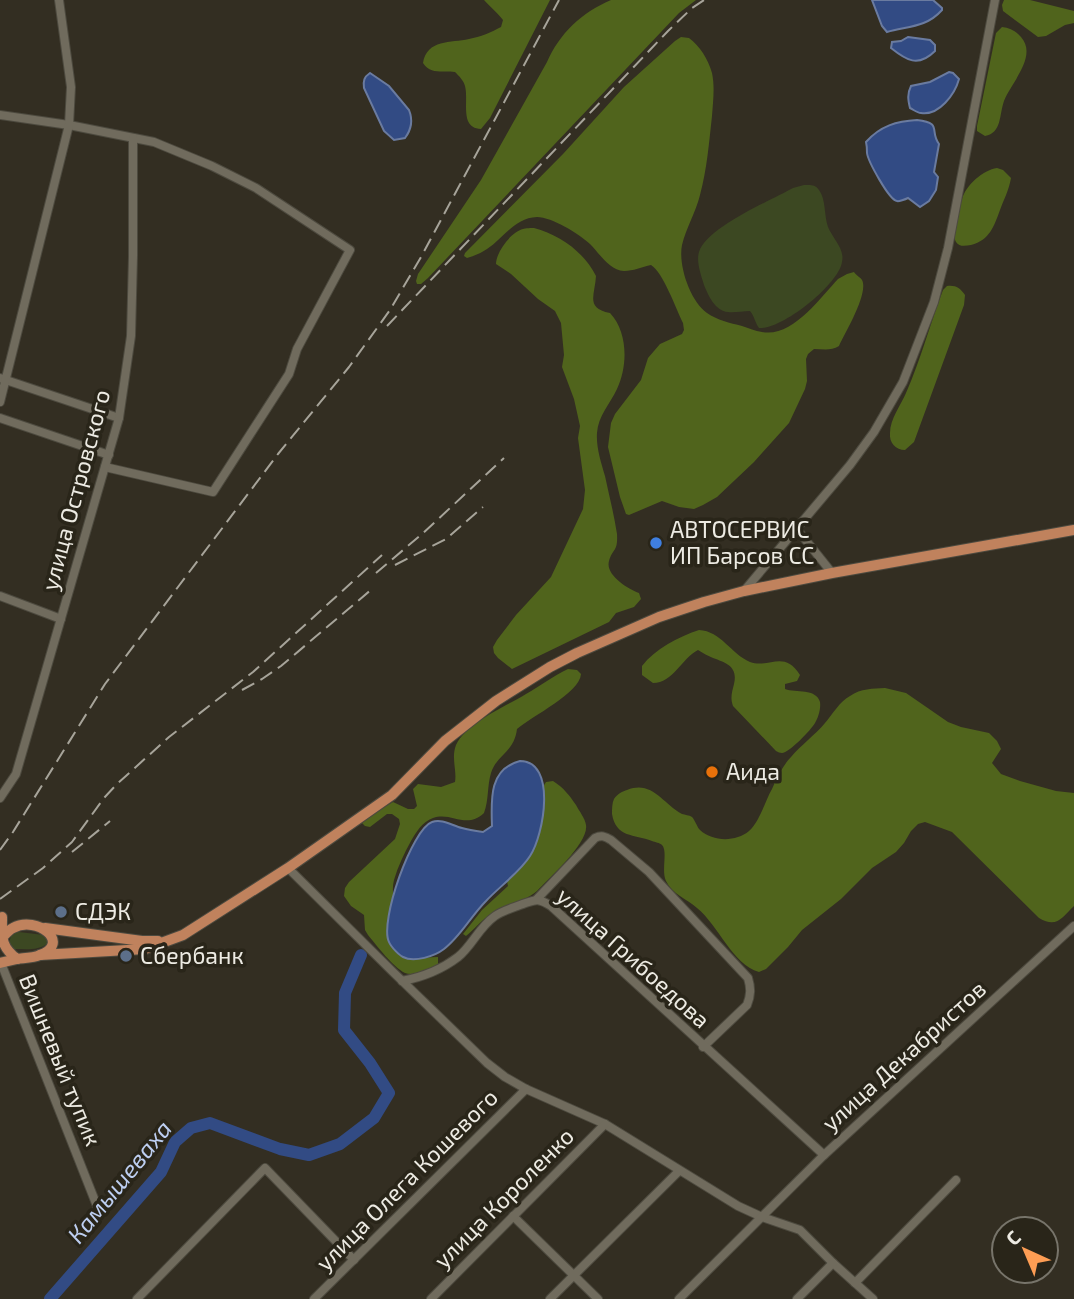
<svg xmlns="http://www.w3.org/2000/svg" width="1074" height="1299" font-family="'Exo 2',sans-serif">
	<rect width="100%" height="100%" fill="#332e22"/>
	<g fill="#3c4822">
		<path d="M804,185C810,185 815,184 819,190C826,199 824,216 828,227C833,239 845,249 842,262C839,284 782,330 759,328C755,323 755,317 750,311C742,311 734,313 728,312C715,311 708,295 704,285C701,275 696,262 699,252C707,227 770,201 793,188Z"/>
		<path d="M19,932L44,935L48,939V943C39,951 26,949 14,949L9,943L11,936L14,933Z"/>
	</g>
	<g fill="#50641c">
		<path d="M484,0H550L490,118L481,129C459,128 469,101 465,86C464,81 459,76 455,72C442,70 431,75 423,63C427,39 451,43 469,39C480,37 492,32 501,27L503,20C498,13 490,7 484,0Z"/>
		<path d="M611,0H696L679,13L428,278L421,284H417L416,281L418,274L481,180L547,62C560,33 581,13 611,0Z"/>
		<path d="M1004,0H1030L1074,11V23L1065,25L1046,36L1038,37L1003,11L1002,5Z"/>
		<path d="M1002,27C1010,28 1016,31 1021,37C1038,56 1011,83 1004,101C999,115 1002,133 985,136L977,131V126L996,33Z"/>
		<path d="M681,37L689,38C700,46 708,59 712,73C715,87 713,102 712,116C709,143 707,169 700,195C696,212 686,228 682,245C678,265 690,301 707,313C717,320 730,323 742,326C749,328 755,331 762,332C792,338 820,298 838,279L847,274L854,272C855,274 862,279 862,280C869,293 845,333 839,346C831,351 823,349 814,349L808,354L806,359L807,381L805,389L789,423L754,462L717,497L703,505L694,509L679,507L662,501L629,515L626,514L620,497L608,447L611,423L615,414L641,380L648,358L660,344L682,334L684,330L683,323C676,309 663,272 651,265C642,267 633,271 624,271C609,270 600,254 590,244C579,234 552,217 537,217C514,218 504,238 487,249C481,253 474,256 467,258L464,256L465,253L563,154L624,87L675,41Z"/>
		<path d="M997,168L1003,170L1011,178C1009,190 1004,199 1000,210C994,226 990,240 971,245C965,246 959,247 956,242C952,236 956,227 957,220C958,213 959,206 962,199C966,185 983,170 997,168Z"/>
		<path d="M534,228C560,235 584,252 596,276C595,295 585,308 610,313C628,332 628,366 617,389C610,404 598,416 597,433C596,447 601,462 605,476C609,495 614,514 617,534C618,552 613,548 609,561C605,575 628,589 639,593L641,599L634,607L616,613L609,622L512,669L498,658L494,653L493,647L497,640L516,615L551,577L583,509L585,490L578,438L580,426L574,399L562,367L564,355L561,323L555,311L538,299L511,274L496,264C496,252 511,232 523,229C525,228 532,228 534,228Z"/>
		<path d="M947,286C956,285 960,288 965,295L964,305L914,442L905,450C896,450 889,443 890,433C890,419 901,405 906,393C921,359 930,324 943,290Z"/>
		<path d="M699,630C721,631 731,654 750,662C769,669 784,649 800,675L797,681L785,684V689C796,693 816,688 820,702C821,709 818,718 815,723C811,730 789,753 782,753C780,753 778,752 776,751L733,706C730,698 732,692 734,684C738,667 727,663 713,658C708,656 703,653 698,650C682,658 673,683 653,683L642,675V666C655,649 678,637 699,630Z"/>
		<path d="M568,669L577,670L581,674C580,693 532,716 517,729C514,753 497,754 491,773C487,786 489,800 484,813C466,830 451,811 433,818C422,822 417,831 411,841C404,854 398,866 394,880C388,902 407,937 415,958L438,957V964C431,969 414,977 405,973C393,967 377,946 368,935L365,930L364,915L351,906L344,896L345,888L349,882L395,839L400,824L399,819L392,814H387L370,827L365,826L362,823L364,819L393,802L408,809H414L417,806L413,789L418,784L441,787L455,782C457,770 451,758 456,745C467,722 505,707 526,694C540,686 553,676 568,669Z"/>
		<path d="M885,688L906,693L948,722L961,727L989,733L997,741L1001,749L992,763L1001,774L1020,781L1056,791L1074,793V906C1062,917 1057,929 1039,918L952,832L925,822L918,824L911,831L904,843L896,852L872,868L841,899L802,930L788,947L766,969L759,972C732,964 719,926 697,908C687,899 672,894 666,881C661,871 668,851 662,845C660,843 655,842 652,841C634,834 616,838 612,814C612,809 612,803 614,799C617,794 623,791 627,790C652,780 662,803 682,814C685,815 689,815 692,817C695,820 697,827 700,830C713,842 736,842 749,831C760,821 765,801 772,789C777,778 783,765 791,757C801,745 815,735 825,723C833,714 839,702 850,696C861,688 873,689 885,688Z"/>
		<path d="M553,781C563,787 570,796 576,805C579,811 585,818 586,825C589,843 549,878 537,891C524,902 506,905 492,914C482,919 475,929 466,936L463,934L482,910L508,886L505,872L541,790L546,782Z"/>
	</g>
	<g fill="#324b84" stroke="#6a7ba0" stroke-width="2">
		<path d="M872,0H933L942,8V10C926,28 907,26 887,32L882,26Z"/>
		<path d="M908,37L930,40L935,45V51C918,68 906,60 891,48L892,42L901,41Z"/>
		<path d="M949,72L953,73L959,79C955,94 939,116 921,113C917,113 914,110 910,108C908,100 907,94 911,86L930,82Z"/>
		<path d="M370,73L389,86L409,110C413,120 411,130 405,138L394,140L384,131L364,88C363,81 364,77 370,73Z"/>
		<path d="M917,120C943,123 929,131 939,144L934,172L938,177L936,190L929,201L920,207L908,198C906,199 898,202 897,201C889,200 868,161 867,153C867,149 867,146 866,142C880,126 897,121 917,120Z"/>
		<path d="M520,761C557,761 544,835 530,856C520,872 499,887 486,901C471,916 460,937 444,949C435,956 414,963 403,957C399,955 391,947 389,942C379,922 412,829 432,822C442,818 453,826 462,828C469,830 476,831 483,832L492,826C491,799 489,769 520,761Z"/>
	</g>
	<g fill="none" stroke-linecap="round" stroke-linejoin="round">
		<path stroke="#324b84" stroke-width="12" d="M50,1299L161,1172L175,1142L191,1128L210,1123L280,1149L309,1155L340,1144L374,1118L389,1093L370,1063L344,1030L345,993L361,955"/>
		<g stroke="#4d4a3f" stroke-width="10">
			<g id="minor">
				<path d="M0,115L69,125L154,142L212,166L256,188L350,250L297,349L289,374L213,492L105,467"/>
				<path d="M0,378L119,418"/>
				<path d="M0,402L69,125L71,87L59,0"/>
				<path d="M0,418L109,455"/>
				<path d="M796,528L832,573"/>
				<path d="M744,591L850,465L874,432L903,382L934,302L948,248L995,0"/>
				<path d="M0,596L61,619"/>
				<path d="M0,798L16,774L119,418L131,336L133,256V138"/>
				<path d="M288,868L393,972L487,1063L505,1077L526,1089L605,1124L738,1206L762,1217L800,1230L833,1263L873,1299"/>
				<path d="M536,900L595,838C601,835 605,836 611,840L649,872L748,978C751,988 751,995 747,1005L703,1047"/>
				<path d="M1,963L99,1211"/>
				<path d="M402,981C423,977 441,970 458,957C472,946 479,927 495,916C502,911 512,908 520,905C535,900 537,897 551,906L824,1155"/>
				<path d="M513,1216L598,1299"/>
				<path d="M855,1283L956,1180"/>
				<path d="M137,1299L265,1168L354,1260"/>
				<path d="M314,1299L526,1089"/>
				<path d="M431,1299L605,1124"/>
				<path d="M550,1299L679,1171"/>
				<path d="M679,1299L824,1155L1074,926"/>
				<path d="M797,1299L833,1263"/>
			</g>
		</g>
		<g stroke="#4d4a3f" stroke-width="12">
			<g id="major">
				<path d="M45,928L142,941H158"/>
				<path d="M0,940C4,936 7,931 13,928C37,915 72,943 40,955C33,958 24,958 17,959C0,946 2,937 2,917"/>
				<path d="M40,955L145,949L183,935L288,868L392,795L445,741L496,701L550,667L577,653L659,617L704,602L744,591L832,573L1074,530"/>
				<path d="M0,963L17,959"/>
			</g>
		</g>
		<use href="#minor" stroke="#706b5d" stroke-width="8"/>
		<use href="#major" stroke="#c0825d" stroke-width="10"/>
		<g stroke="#a7a49a" stroke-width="2" stroke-dasharray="14 7" stroke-linecap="butt">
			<path d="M387,326L668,31L692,8L704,0"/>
			<path d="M395,565L446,539L483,507"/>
			<path d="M376,573L422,534L504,458"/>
			<path d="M242,690L262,679L281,666L372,589"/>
			<path d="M0,850L13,832L105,684L278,454L349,367L390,310L421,257L559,0"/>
			<path d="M72,852L110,821"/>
			<path d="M0,899L43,868L72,842L104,798L117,784L169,737L253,672L382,555"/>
		</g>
	</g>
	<circle fill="#3f7fe0" stroke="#292519" stroke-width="2.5" cx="656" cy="543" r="7"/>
	<circle fill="#e8710a" stroke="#292519" stroke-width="2.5" cx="712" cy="772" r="7"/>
	<g fill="#5c6f8a" stroke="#292519" stroke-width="2.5">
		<circle cx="61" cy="912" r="7"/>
		<circle cx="126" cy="956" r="7"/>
	</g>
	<g text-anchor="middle" stroke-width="7" stroke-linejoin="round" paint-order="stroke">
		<g font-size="23" fill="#edebe3" stroke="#292519">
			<text transform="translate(76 490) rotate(-75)" y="8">улица Островского</text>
			<text transform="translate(633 958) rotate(42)" y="8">улица Грибоедова</text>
			<text transform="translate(904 1056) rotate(-42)" y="8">улица Декабристов</text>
			<text transform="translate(60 1060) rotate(68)" y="8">Вишневый тупик</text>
			<text transform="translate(407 1180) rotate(-45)" y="8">улица Олега Кошевого</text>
			<text transform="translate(504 1198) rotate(-45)" y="8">улица Короленко</text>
		</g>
		<g font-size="23" fill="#edebe3" stroke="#292519" text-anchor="start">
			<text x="670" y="538">АВТОСЕРВИС<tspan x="670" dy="26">ИП Барсов СС</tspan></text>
			<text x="726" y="780">Аида</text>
			<text x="75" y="920">СДЭК</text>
			<text x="140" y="964">Сбербанк</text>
		</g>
		<g font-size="24" font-style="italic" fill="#bdcef0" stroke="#292519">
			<text transform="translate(120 1182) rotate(-51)" y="8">Камышеваха</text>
		</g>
	</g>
	<g transform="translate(1025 1250) rotate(316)"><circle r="33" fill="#292519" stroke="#77746a" stroke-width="2"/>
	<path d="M0-5L12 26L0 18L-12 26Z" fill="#fd9d54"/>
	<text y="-10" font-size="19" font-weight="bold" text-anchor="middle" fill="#edebe3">С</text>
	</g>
</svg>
